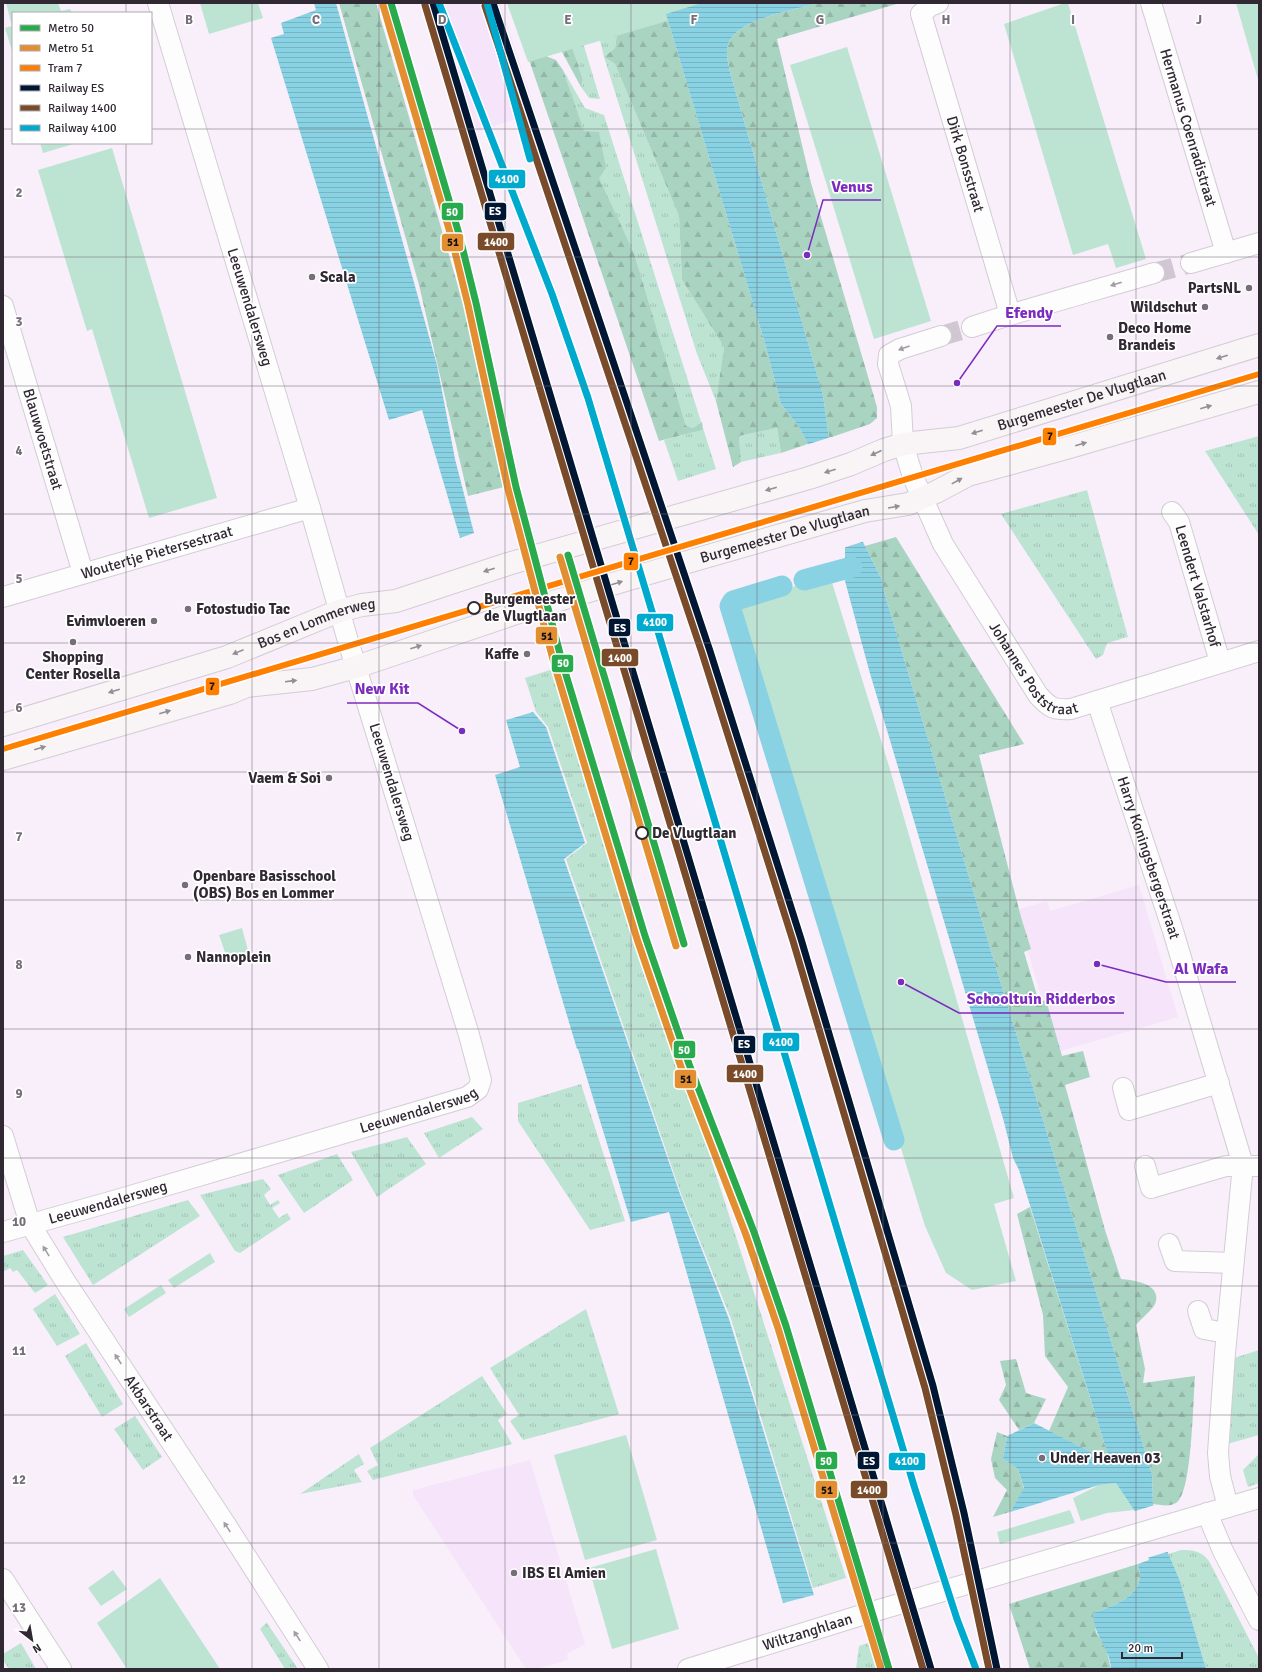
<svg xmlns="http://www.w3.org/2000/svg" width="1262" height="1672" font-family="Signika,sans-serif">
	<defs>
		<pattern id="grass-tufts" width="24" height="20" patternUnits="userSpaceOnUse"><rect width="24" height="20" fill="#bde4d3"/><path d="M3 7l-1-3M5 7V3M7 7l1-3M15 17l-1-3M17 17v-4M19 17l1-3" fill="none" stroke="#a3c4b6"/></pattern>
		<pattern id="forest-firs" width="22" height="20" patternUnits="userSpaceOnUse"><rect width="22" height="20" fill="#aad4c2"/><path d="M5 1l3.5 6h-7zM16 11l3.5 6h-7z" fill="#93b6a7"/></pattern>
		<pattern id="water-rules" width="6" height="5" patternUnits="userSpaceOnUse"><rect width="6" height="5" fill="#89d2e3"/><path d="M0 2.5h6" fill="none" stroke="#77b4c3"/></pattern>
	</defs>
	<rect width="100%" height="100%" fill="#f8effa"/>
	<g fill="#f6e4fa">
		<path d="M424,3H500L536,112L465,136Z"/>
		<path d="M1139,885L1178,1017L1057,1052L1016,910L1047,901L1050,911Z"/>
		<path d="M530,1460L585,1644L567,1654L568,1660L536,1669H526L413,1495V1490Z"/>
	</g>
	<g fill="url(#grass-tufts)">
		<path d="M571,3L600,99L589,98L581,87L583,80L567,31Z"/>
		<path d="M607,3L618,26L615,48L604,57L615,64L679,216L682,280L724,347L716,401L697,354L604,57L592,7Z"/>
		<path d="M563,70L585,108L604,115L716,469L678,481L664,440L703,430L702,422L693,428L686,426L634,253L598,178Z"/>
		<path d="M777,428L781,453L741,462L739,436Z"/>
		<path d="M1259,436V535L1205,451Z"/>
		<path d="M1087,490L1128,637L1107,643L1103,655L1096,659L1001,514Z"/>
		<path d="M553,669L846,1578L813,1588L731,1319L681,1194L566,859L587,843L548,727L536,712L525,678Z"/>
		<path d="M581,1084L625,1221L590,1230L518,1121V1103Z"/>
		<path d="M472,1117L483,1129L439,1158L424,1133Z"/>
		<path d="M407,1137L426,1164L377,1197L351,1152Z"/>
		<path d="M337,1154L353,1180L304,1213L278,1175Z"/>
		<path d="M263,1179L271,1189L264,1195L270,1205L278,1200L280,1203L272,1208L279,1218L287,1213L291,1219L240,1253L235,1251L200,1195Z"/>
		<path d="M188,1200L200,1216L93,1285L63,1237Z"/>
		<path d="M23,1250L48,1285L35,1293L17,1270L13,1272L10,1268L3,1272V1256Z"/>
		<path d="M55,1294L80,1334L57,1346L33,1309Z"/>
		<path d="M586,1309L619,1414L523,1440L510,1421L519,1415L490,1368Z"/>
		<path d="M86,1343L123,1404L102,1417L65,1356Z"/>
		<path d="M1259,1350V1435L1227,1444L1231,1359Z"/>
		<path d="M482,1376L507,1414L498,1420L512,1444L373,1480L367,1471L378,1465L370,1448Z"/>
		<path d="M135,1416L162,1457L143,1470L114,1429Z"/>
		<path d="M359,1454L364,1464L354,1470L362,1482L300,1494Z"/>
		<path d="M1259,1454V1483L1248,1487L1243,1470Z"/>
		<path d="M1181,1550C1193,1550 1202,1551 1209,1561L1259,1658V1669H1206L1180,1581L1168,1554Z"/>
		<path d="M267,1622V1623L298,1669H285L260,1629Z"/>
		<path d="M871,1642L880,1669H856L859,1646Z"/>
		<path d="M21,1643L36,1669H9L3,1660V1654Z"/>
	</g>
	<g fill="url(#forest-firs)">
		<path d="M339,3H376L464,307L482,387L508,486L468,496L419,285Z"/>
		<path d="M818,3H900L777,39L811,183L877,407V418L870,424L829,438L823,395L731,76C729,66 725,55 728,45C735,19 794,10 818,3Z"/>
		<path d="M666,14L764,340L781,404L799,427L808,444L781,453L777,428L739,436L741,462L733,467L716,401L724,347L682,280L679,216L615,64L604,57L615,48L618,26Z"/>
		<path d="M567,31L583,80L581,87L555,39Z"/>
		<path d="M525,48L556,60L563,70L584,131L599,132L606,168L599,178L634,253L686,426L693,428L702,422L703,430L659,441Z"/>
		<path d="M896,537L1024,744L979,755L1021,917L1031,949L1024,952L1039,1002L1046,1000L1062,1056L1083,1051L1090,1077L1065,1085L1105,1230L1121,1279C1134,1280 1163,1284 1155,1304C1153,1309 1140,1320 1136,1325L1145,1369L1143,1383L1195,1376C1193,1401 1192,1484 1179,1500C1173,1508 1161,1505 1153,1504L1152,1474L994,961L883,588L882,580L865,546Z"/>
		<path d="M1030,1207L1108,1455L1096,1459L1091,1452L1049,1431L1068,1387L1045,1356L1043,1315L1017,1214Z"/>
		<path d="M1016,1359L1026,1393L1046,1399L1034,1423L1019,1430L999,1400L1006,1385L1000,1361Z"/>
		<path d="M997,1432L1007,1436L1003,1459L1018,1469L1024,1489L1010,1512L993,1517L1007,1490L995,1478L991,1459Z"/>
		<path d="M1138,1564C1138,1567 1140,1572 1140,1576C1139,1598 1110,1607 1093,1613L1096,1632L1106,1648L1111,1669H1030L1009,1604Z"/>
	</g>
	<g fill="#bde4d3">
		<path d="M6,3H58L61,11L70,9L72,13H13V54L5,28L12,26Z"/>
		<path d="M200,3H258L263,18L209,34Z"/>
		<path d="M507,3H728L528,62Z"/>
		<path d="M1065,3H1068L1146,259L1116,268L1108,244L1073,255L1004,24Z"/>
		<path d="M1236,3H1259V83Z"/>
		<path d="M847,47L931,321L874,339L790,65Z"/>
		<path d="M40,143H77L43,153Z"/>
		<path d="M112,148L217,498L149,518L92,329L87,331L38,170Z"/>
		<path d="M830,576L889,766L1014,1198L994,1204L1016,1281L972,1290L946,1273L925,1226L733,604Z"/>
		<path d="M242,928L249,954L228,961L219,935Z"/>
		<path d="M210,1253L215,1262L174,1288L168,1280Z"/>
		<path d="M161,1285L166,1293L129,1317L124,1309Z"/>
		<path d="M626,1435L657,1540L585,1560L554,1455Z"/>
		<path d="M1116,1483L1134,1510L1107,1513L1081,1521L1073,1498L1099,1485Z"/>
		<path d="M1070,1510L1075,1523L1000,1544L997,1532Z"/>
		<path d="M656,1549L679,1629L612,1649L589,1568Z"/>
		<path d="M113,1570L127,1589L101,1606L88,1588Z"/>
		<path d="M160,1578L220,1669H127L97,1623Z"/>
	</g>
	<g fill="url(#water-rules)">
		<path d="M314,3H336L437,365L455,459L474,533L460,538L422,410L389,420L271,38L284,34L281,23L316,10Z"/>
		<path d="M702,3H818C794,10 735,19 728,45C725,55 729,66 731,76L823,395L829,438L863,542L882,580L883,588L994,961L1152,1474L1153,1504L1168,1553L1180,1581L1206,1669H1111C1110,1647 1093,1636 1093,1613C1110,1607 1139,1598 1140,1576C1140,1572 1138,1567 1138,1564L1149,1560L1134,1510L1116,1483L1099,1485L1010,1512L1024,1488L1018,1469L1003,1459L1007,1436L1034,1423L1091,1452L1096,1459L1108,1455L1019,1170L1013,1158L1004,1122L869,670L845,581V547L808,444L799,427L781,404L764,340L666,14Z"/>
		<path d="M533,712L546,727L585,843L564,859L680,1194L729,1319L814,1595L783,1603L669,1212L631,1222L578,1049H577L495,775L520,767L506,720Z"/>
	</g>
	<g fill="#f8effa">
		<path d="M831,437L865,541L843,548L806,445Z"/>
		<path d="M1155,1505L1170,1551L1147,1558L1132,1512Z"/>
	</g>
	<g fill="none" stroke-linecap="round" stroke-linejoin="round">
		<g stroke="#89d2e3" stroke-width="21">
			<path d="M804,580L852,567"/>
			<path d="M782,586L733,601L730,606L894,1140"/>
		</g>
		<g stroke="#d0c7d2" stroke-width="20" stroke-dasharray="20 10" stroke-linecap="butt">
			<path d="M1154,273L1191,263"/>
			<path d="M941,336L972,327"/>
		</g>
		<g stroke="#d3ccd5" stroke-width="22">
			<g id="street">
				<path id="s1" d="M938,3L930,6L921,14L1010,314"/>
				<path id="s2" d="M1151,3L1226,253"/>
				<path d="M1191,263L1259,243"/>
				<path id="s3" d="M3,306L83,573"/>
				<path d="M972,327C1032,307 1093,291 1154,273"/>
				<path id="s4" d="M941,336L900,349L889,355L888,364L901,406L903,444L913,477L923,499L943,544L1038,695C1050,708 1053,710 1071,709L1259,651"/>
				<path id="s5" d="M1172,512L1179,522L1220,662"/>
				<path id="s6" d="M3,597L310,508"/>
				<path id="s7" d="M1097,701L1173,931L1243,1165L1225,1353L1218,1453L1220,1476L1228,1507"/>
				<path d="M1123,1088L1129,1110L1219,1083"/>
				<path id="s8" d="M3,1136L30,1224L65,1281L224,1522L318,1669"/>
				<path d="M1145,1166L1151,1188L1226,1166H1259"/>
				<path id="s9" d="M3,1232L110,1202L467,1097L478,1089L481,1080L469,1035L348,641L310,508L158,3"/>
				<path d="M1169,1244L1175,1261L1233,1263"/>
				<path d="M1198,1311L1204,1329L1226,1333"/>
				<path d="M1207,1513L1223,1551L1259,1620"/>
				<path d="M3,1579L61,1669"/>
				<path id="s10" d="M688,1669L865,1614L1259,1498"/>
			</g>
		</g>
		<g stroke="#d3ccd5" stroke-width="24">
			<g id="secondary">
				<path id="s11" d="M3,725L227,657L339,611L362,605L396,601L508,564L809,478L851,464L884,450L903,444L959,438L1259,345"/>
				<path id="s12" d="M3,759L230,693L247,686L312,679L356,667L522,611L649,573L865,511L908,504L936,492L968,475L1070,447L1259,392"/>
			</g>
		</g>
		<use href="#street" stroke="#fefdfe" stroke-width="20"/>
		<use href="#secondary" stroke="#f9f4f6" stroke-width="22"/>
		<g stroke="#fff" stroke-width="10">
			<g id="rail-1">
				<path d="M433,3L931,1669"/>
				<path d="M493,3L710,651L801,939L933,1386L964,1513L997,1669"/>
			</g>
		</g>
		<g stroke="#fff" stroke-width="10">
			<g id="rail-2">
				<path d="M425,5L923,1669"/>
				<path d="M485,6L702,653L793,941L925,1388L956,1515L989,1669"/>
			</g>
		</g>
		<g stroke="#fff" stroke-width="10">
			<g id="rail-3">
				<path d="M439,3L552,294L588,398L915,1489L957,1619L976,1669"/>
				<path d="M487,3L530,159"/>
			</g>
		</g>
		<use href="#rail-1" stroke="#011633" stroke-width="7"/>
		<use href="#rail-2" stroke="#7a4b2a" stroke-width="7"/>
		<use href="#rail-3" stroke="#00a9ce" stroke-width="7"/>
		<g stroke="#fff" stroke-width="9">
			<path id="tram-1" d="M3,749L1259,374"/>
		</g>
		<use href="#tram-1" stroke="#ff7f00" stroke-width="6"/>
		<g stroke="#fff" stroke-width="10">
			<g id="metro-1">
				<path d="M391,3L459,234L476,303L516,487L563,665L645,936L689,1064L754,1232L786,1326L889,1669"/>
				<path d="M568,555L684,944"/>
			</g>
		</g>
		<g stroke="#fff" stroke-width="10">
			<g id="metro-2">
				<path d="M383,5L451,236L468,305L508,489L555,667L637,939L681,1067L746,1235L778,1328L881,1669"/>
				<path d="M560,557L676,946"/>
			</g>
		</g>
		<use href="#metro-1" stroke="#29ab4d" stroke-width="7"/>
		<use href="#metro-2" stroke="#e28e31" stroke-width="7"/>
	</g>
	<defs><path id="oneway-solid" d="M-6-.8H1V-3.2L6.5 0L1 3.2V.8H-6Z"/></defs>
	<g fill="#a19da2">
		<use href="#oneway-solid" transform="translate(1116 284) rotate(163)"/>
		<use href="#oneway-solid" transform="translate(904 348) rotate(160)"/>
		<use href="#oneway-solid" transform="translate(46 1251) rotate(-122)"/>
		<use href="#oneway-solid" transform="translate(118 1359) rotate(-123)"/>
		<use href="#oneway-solid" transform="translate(227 1527) rotate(-123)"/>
		<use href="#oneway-solid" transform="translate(297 1636) rotate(-123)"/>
	</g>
	<g fill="#948e94">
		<use href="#oneway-solid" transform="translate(1222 357) rotate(163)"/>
		<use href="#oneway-solid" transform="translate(1206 407) rotate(-16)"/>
		<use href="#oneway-solid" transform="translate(977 432) rotate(163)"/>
		<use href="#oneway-solid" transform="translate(1081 444) rotate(-16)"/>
		<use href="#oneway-solid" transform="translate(876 453) rotate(156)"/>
		<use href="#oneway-solid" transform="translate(830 471) rotate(162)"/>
		<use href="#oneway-solid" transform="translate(957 481) rotate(-29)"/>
		<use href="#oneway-solid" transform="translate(771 489) rotate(164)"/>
		<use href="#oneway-solid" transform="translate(894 507) rotate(-10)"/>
		<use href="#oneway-solid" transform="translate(489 570) rotate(162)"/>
		<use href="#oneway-solid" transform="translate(617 583) rotate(-17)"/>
		<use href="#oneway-solid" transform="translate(416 647) rotate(-18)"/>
		<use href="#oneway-solid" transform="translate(238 652) rotate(158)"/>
		<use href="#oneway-solid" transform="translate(291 681) rotate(-7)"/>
		<use href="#oneway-solid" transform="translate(114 691) rotate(163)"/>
		<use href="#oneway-solid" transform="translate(165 712) rotate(-16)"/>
		<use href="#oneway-solid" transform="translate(40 748) rotate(-16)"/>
	</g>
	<path fill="none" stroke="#766e78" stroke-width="1" stroke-opacity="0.55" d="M126,3V13M252,3V1669M379,3V1669M505,3V1669M631,3V1669M757,3V1669M883,3V1669M1010,3V1669M1136,3V1669M3,129H13M151,129H1259M126,143V1669M3,257H1259M3,386H1259M3,514H1259M3,643H1259M3,772H1259M3,900H1259M3,1029H1259M3,1158H1259M3,1286H1259M3,1415H1259M3,1543H1259"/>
	<g fill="#766e78" stroke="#fff" stroke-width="1.5">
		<circle cx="312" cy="277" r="4"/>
		<circle cx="1249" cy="288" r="4"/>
		<circle cx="1205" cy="307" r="4"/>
		<circle cx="1110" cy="337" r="4"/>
		<circle cx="188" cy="609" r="4"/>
		<circle cx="154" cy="621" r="4"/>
		<circle cx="73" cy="642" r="4"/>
		<circle cx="527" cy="654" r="4"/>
		<circle cx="329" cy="778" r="4"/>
		<circle cx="185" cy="885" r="4"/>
		<circle cx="188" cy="957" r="4"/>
		<circle cx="1042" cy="1458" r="4"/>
		<circle cx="514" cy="1573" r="4"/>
	</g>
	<g fill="#fff" stroke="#302832" stroke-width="2">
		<circle cx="474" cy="608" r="6"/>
		<circle cx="642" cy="833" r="6"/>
	</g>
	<g text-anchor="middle" stroke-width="3.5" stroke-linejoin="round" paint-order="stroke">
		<g font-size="15" fill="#302832" stroke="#fff">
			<text dy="5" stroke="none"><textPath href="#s2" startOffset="130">Hermanus Coenradistraat</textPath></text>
			<text dy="5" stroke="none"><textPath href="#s1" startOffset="177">Dirk Bonsstraat</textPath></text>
			<text transform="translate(250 307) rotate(73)" y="5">Leeuwendalersweg</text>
			<text dy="5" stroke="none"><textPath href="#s11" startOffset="1129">Burgemeester De Vlugtlaan</textPath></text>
			<text dy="5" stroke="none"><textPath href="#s3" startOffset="139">Blauwvoetstraat</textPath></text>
			<text dy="5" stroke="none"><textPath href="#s12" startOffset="815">Burgemeester De Vlugtlaan</textPath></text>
			<text dy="5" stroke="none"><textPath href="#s6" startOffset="160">Woutertje Pietersestraat</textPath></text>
			<text dy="5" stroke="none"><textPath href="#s5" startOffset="79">Leendert Valstarhof</textPath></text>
			<text dy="5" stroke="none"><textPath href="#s11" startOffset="330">Bos en Lommerweg</textPath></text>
			<text dy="5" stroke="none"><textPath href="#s4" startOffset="413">Johannes Poststraat</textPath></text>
			<text transform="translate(392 782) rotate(73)" y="5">Leeuwendalersweg</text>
			<text dy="5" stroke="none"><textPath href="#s7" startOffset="165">Harry Koningsbergerstraat</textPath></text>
			<text dy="5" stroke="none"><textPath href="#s9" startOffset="433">Leeuwendalersweg</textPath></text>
			<text dy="5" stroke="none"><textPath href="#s9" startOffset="109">Leeuwendalersweg</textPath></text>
			<text dy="5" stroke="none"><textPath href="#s8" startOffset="311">Akbarstraat</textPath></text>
			<text dy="5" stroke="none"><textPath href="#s10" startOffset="125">Wiltzanghlaan</textPath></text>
		</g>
		<g font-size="15" font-weight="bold" fill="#302832" stroke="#fff" text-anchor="start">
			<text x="320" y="282">Scala</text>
			<text x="1241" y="293" text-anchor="end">PartsNL</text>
			<text x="1197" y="312" text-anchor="end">Wildschut</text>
			<text x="1118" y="333">Deco Home<tspan x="1118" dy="17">Brandeis</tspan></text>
			<text x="196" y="614">Fotostudio Tac</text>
			<text x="146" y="626" text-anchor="end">Evimvloeren</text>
			<text x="519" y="659" text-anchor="end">Kaffe</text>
			<text x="73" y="662" text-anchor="middle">Shopping<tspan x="73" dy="17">Center Rosella</tspan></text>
			<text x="321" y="783" text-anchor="end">Vaem &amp; Soi</text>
			<text x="193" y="881">Openbare Basisschool<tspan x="193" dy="17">(OBS) Bos en Lommer</tspan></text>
			<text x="196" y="962">Nannoplein</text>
			<text x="1050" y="1463">Under Heaven 03</text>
			<text x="522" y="1578">IBS El Amien</text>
		</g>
		<g font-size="15" font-weight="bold" fill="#302832" stroke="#fff" text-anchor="start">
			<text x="484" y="604">Burgemeester<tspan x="484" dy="17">de Vlugtlaan</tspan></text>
			<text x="652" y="838">De Vlugtlaan</text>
		</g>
	</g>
	<g font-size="13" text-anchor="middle" font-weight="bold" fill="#766e78" stroke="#fff" stroke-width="3.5" stroke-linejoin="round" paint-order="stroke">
		<text x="189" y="24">B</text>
		<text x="316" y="24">C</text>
		<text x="442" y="24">D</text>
		<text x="568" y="24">E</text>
		<text x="694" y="24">F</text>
		<text x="820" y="24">G</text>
		<text x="946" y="24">H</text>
		<text x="1073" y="24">I</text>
		<text x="1199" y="24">J</text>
		<text x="19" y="197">2</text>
		<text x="19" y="326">3</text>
		<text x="19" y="455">4</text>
		<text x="19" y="583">5</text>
		<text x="19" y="712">6</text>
		<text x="19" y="841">7</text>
		<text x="19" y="969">8</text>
		<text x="19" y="1098">9</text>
		<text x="19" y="1226">10</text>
		<text x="19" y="1355">11</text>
		<text x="19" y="1484">12</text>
		<text x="19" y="1612">13</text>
	</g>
	<path fill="none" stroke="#7b2cbf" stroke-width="1.5" d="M807 255L823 200H881M957 383L997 326H1061M462 731L418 703H347M1097 964L1166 982H1236M901 982L959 1013H1124"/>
	<g fill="#7b2cbf" stroke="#fff" stroke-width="1.5">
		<circle cx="807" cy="255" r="4"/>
		<circle cx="957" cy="383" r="4"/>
		<circle cx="462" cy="731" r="4"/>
		<circle cx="1097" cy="964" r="4"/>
		<circle cx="901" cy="982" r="4"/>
	</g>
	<g font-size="16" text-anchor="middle" font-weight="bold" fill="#7b2cbf" stroke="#fff" stroke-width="3.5" stroke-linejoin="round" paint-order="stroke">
		<text x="852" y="192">Venus</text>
		<text x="1029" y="318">Efendy</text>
		<text x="382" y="694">New Kit</text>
		<text x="1201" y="974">Al Wafa</text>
		<text x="1041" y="1004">Schooltuin Ridderbos</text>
	</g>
	<g stroke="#fff" stroke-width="1.5">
		<rect x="488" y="169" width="38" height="20" rx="4" fill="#00a9ce"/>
		<rect x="484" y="202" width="23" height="19" rx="4" fill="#011633"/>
		<rect x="441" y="202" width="23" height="19" rx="4" fill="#29ab4d"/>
		<rect x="477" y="232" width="38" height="19" rx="4" fill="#7a4b2a"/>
		<rect x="441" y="233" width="23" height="19" rx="4" fill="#e28e31"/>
		<rect x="1042" y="427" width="15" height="19" rx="4" fill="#ff7f00"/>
		<rect x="623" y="552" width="16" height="19" rx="4" fill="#ff7f00"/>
		<rect x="636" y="613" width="38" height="19" rx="4" fill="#00a9ce"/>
		<rect x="608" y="618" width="23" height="19" rx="4" fill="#011633"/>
		<rect x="535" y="626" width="23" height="19" rx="4" fill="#e28e31"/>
		<rect x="601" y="648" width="38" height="19" rx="4" fill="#7a4b2a"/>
		<rect x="551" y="654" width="23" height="19" rx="4" fill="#29ab4d"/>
		<rect x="205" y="677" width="15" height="19" rx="4" fill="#ff7f00"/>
		<rect x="762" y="1032" width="38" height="20" rx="4" fill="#00a9ce"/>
		<rect x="733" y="1035" width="23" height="19" rx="4" fill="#011633"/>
		<rect x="673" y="1040" width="23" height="19" rx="4" fill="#29ab4d"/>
		<rect x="726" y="1064" width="38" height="19" rx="4" fill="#7a4b2a"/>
		<rect x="674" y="1069" width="23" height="20" rx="4" fill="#e28e31"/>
		<rect x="815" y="1451" width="23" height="19" rx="4" fill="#29ab4d"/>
		<rect x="857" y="1451" width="23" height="19" rx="4" fill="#011633"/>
		<rect x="888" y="1452" width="38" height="19" rx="4" fill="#00a9ce"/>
		<rect x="815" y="1480" width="23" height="19" rx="4" fill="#e28e31"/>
		<rect x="850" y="1480" width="38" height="19" rx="4" fill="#7a4b2a"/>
	</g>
	<g font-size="11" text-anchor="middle" font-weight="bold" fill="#fff">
		<text x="507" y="183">4100</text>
		<text x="495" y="215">ES</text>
		<text x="452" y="216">50</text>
		<text x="496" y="246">1400</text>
		<text x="655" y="626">4100</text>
		<text x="620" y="632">ES</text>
		<text x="620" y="662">1400</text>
		<text x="563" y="667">50</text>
		<text x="781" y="1046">4100</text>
		<text x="744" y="1048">ES</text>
		<text x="684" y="1054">50</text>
		<text x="745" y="1078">1400</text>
		<text x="826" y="1465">50</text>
		<text x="869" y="1465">ES</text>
		<text x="907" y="1465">4100</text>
		<text x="869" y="1494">1400</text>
	</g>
	<g font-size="11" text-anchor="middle" font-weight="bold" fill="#111">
		<text x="453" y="246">51</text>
		<text x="1050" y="440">7</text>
		<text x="631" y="565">7</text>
		<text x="547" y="640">51</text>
		<text x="212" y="690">7</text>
		<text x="686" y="1083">51</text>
		<text x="827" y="1494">51</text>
	</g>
	<rect width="1262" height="1672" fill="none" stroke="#302832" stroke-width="8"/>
	<rect x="12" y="12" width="140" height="132" fill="#ffffff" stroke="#aca9ad"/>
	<rect x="20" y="25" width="20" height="6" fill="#29ab4d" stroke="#aca9ad"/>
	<text x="48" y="32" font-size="12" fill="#302832">Metro 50</text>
	<rect x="20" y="45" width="20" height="6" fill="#e28e31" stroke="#aca9ad"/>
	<text x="48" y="52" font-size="12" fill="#302832">Metro 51</text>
	<rect x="20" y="65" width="20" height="6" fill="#ff7f00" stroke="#aca9ad"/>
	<text x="48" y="72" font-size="12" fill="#302832">Tram 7</text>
	<rect x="20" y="85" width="20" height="6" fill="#011633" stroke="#aca9ad"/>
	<text x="48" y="92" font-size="12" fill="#302832">Railway ES</text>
	<rect x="20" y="105" width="20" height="6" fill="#7a4b2a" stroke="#aca9ad"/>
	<text x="48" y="112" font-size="12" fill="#302832">Railway 1400</text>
	<rect x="20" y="125" width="20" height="6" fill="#00a9ce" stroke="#aca9ad"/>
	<text x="48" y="132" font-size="12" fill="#302832">Railway 4100</text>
	<g transform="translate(32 1640) rotate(149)" stroke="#ffffff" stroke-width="3" paint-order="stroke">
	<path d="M0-3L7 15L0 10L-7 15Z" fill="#302832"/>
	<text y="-6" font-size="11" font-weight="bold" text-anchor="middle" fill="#302832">N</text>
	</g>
	<path d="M1122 1652v6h60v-6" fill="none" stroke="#302832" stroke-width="2"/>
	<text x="1128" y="1652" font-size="12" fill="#302832" stroke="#ffffff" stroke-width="3" paint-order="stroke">20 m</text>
</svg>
